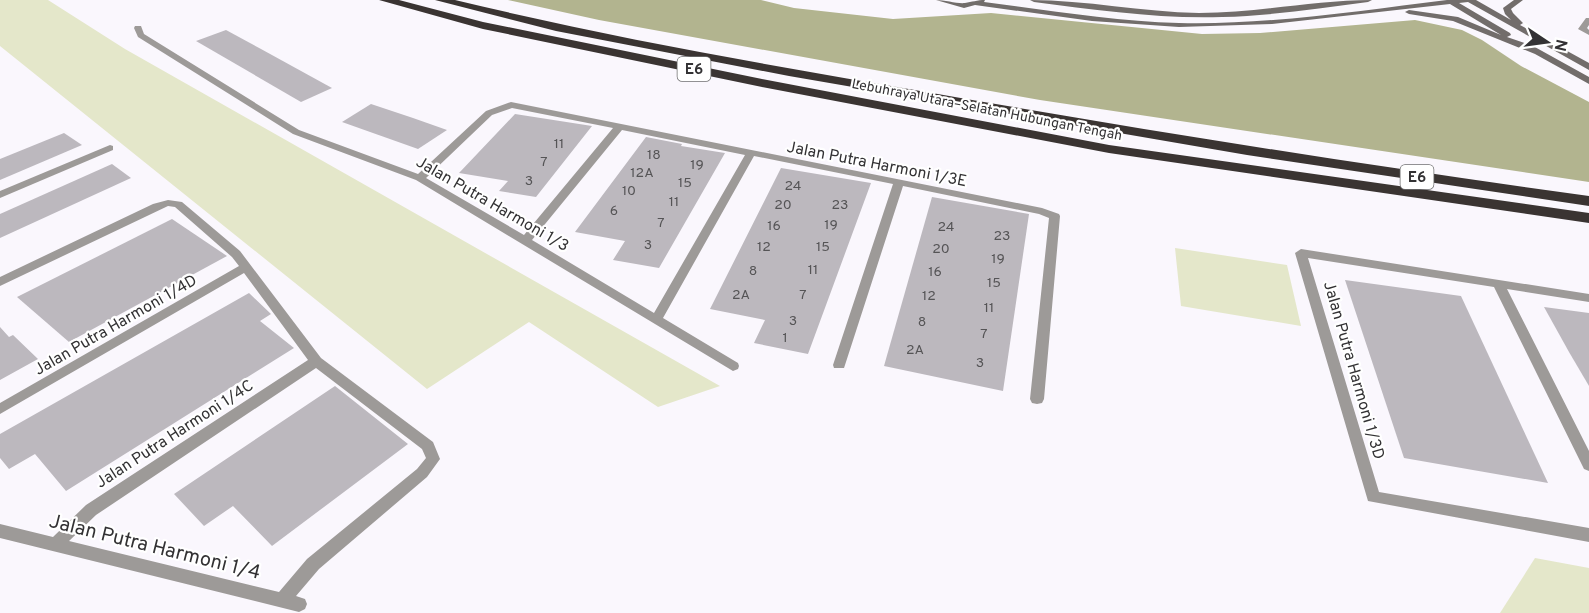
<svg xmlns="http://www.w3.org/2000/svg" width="1589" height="613" font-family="Overpass,sans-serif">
	<rect width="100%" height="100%" fill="#faf7fd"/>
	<g fill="#e4e7ca">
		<path d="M0,0H48L125,49L720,386L658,407L529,322L427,389L0,46Z"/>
		<path d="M1175,248L1287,265L1301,326L1181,306Z"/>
		<path d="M1535,558L1589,568V613H1500Z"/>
	</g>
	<path fill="#b2b48f" d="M508,0H761L794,8L893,19L991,13L1202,34L1260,33L1415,20L1462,30L1482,40L1521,66L1589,102V182L1040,100L599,20Z"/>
	<g fill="#bcb8be">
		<path d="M226,30L261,49L332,88L301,102L196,41Z"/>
		<path d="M371,104L413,118L447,130L418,149L342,122Z"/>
		<path d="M515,114L592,126L536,197L499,191L508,181L459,173Z"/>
		<path d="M64,133L82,145L0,180V159Z"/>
		<path d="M646,137L682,144L681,146L725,153L659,268L613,260L625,241L575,232Z"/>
		<path d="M112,164L131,178L0,238V214Z"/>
		<path d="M781,168L871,183L808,354L754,343L765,320L710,309Z"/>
		<path d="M932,197L1029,214L1003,391L884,366Z"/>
		<path d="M172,219L227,256L69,342L17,297Z"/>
		<path d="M1345,280L1461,296L1548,483L1404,458Z"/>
		<path d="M249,293L271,314L260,321L294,348L66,491L35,454L9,469L0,458V434Z"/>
		<path d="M1544,307L1589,313V386L1569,352Z"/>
		<path d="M0,327L9,337L13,335L38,359L0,380Z"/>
		<path d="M335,386L408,444L272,546L233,506L204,526L174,494Z"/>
	</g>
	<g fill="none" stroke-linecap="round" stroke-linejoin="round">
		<g fill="#9d9a98" fill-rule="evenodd">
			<path d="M1586,18H1589V25L1587,28L1589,30V35L1578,29Z"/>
			<path d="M135,26H141L144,34L299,130L418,174L486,111L511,102L1042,208L1059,214L1060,216L1044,399L1042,403L1037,404L1032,403L1030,399L1049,218L1039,214L903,186L845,365L844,368H834L833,365L893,184L754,156L663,318L738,363L739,366L738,369L733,371L416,180L293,134L138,37L134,28ZM512,108L613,128L524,235L426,178L492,115ZM622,130L745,155L654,313L532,240Z"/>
			<path d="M110,145L113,146V150L0,198V191Z"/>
			<path d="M168,200L182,202L240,251L321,358L433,442L440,459L427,477L319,569L296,596L305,599L307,604L305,609L299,612L0,538V524L53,537L86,505L308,360L244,273L0,414V403L239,266L232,257L175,207L168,206L0,286V277L153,204ZM316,368L422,449L426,458L417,469L307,559L279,592L69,541L96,515Z"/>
			<path d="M1301,249L1589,294V302L1507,289L1589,451V471L1584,469L1494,287L1308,258L1379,492L1589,528V542L1368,501L1295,253Z"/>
		</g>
		<g fill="#726d6b" fill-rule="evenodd">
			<path d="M936,0C945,0 958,4 965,3C972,2 977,0 985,0L984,2C1048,10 1113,21 1179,23C1268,25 1358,11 1447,0H1476L1511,20L1505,14L1503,8L1514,0H1523L1511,9L1513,13L1523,23L1520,25L1589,63V70L1468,2L1459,3L1510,33L1511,35L1507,37L1533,46L1589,77V84L1535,54L1453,21L1409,14L1405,12L1409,10L1458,17L1501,35L1450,4L1272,24L1179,27L1092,21L975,5L964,8Z"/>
			<path d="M1030,0C1086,0 1142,12 1199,13C1257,13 1314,0 1372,0L1368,2C1319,8 1271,16 1222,17C1159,19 1096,10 1034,2Z"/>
		</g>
		<g fill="#3a3432" fill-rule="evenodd">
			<path d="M379,0H399L483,22L762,79L1109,145L1589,213V223L1109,153L762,87L483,29Z"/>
			<path d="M435,0H455C613,38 772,66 932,93C1150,131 1369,166 1589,196V206L1247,155L789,76L556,31Z"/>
		</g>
	</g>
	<g text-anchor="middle" stroke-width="4.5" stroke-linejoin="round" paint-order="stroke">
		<g font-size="14" fill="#333234" stroke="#fff">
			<text transform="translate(987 109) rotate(11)" y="5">Lebuhraya Utara–Selatan Hubungan Tengah</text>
		</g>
		<g font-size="14" fill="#555456">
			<text x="559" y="148">11</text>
			<text x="654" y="159">18</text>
			<text x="544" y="166">7</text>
			<text x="697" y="169">19</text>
			<text x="642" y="177">12A</text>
			<text x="529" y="185">3</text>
			<text x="685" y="187">15</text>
			<text x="793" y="190">24</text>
			<text x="629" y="195">10</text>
			<text x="674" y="206">11</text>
			<text x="783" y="209">20</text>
			<text x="840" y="209">23</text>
			<text x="614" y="215">6</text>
			<text x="661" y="227">7</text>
			<text x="831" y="229">19</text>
			<text x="774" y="230">16</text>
			<text x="946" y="231">24</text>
			<text x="1002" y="240">23</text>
			<text x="648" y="249">3</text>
			<text x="764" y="251">12</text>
			<text x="823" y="251">15</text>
			<text x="941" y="253">20</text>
			<text x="998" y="263">19</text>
			<text x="813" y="274">11</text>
			<text x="753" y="275">8</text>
			<text x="935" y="276">16</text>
			<text x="994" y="287">15</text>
			<text x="741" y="299">2A</text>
			<text x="803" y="299">7</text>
			<text x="929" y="300">12</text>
			<text x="989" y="312">11</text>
			<text x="793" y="325">3</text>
			<text x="922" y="326">8</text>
			<text x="984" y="338">7</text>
			<text x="785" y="342">1</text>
			<text x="915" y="354">2A</text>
			<text x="980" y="367">3</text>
		</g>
		<g fill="#fff" stroke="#707071" stroke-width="1.5">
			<rect x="677.5" y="57" width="33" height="24" rx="4.5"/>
			<rect x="1400.5" y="165" width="33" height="24" rx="4.5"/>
		</g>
		<g font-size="15" font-weight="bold" fill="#333234">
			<text x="694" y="74">E6</text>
			<text x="1417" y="182">E6</text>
		</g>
		<g font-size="16" fill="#333234" stroke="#fff">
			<text transform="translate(877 163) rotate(11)" y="6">Jalan Putra Harmoni 1/3E</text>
			<text transform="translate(493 203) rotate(30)" y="6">Jalan Putra Harmoni 1/3</text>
			<text transform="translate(115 324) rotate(-30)" y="6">Jalan Putra Harmoni 1/4D</text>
			<text transform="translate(1355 370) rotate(74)" y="6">Jalan Putra Harmoni 1/3D</text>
			<text transform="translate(174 433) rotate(-33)" y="6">Jalan Putra Harmoni 1/4C</text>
		</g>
		<g font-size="20" fill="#333234" stroke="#fff">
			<text transform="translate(155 546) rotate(14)" y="7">Jalan Putra Harmoni 1/4</text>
		</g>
	</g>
	<g transform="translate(1547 42) rotate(103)" stroke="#ffffff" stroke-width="4.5" paint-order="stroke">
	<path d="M0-4.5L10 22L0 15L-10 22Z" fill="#333234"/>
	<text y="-9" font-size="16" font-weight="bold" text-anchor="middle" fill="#333234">N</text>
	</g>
</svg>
